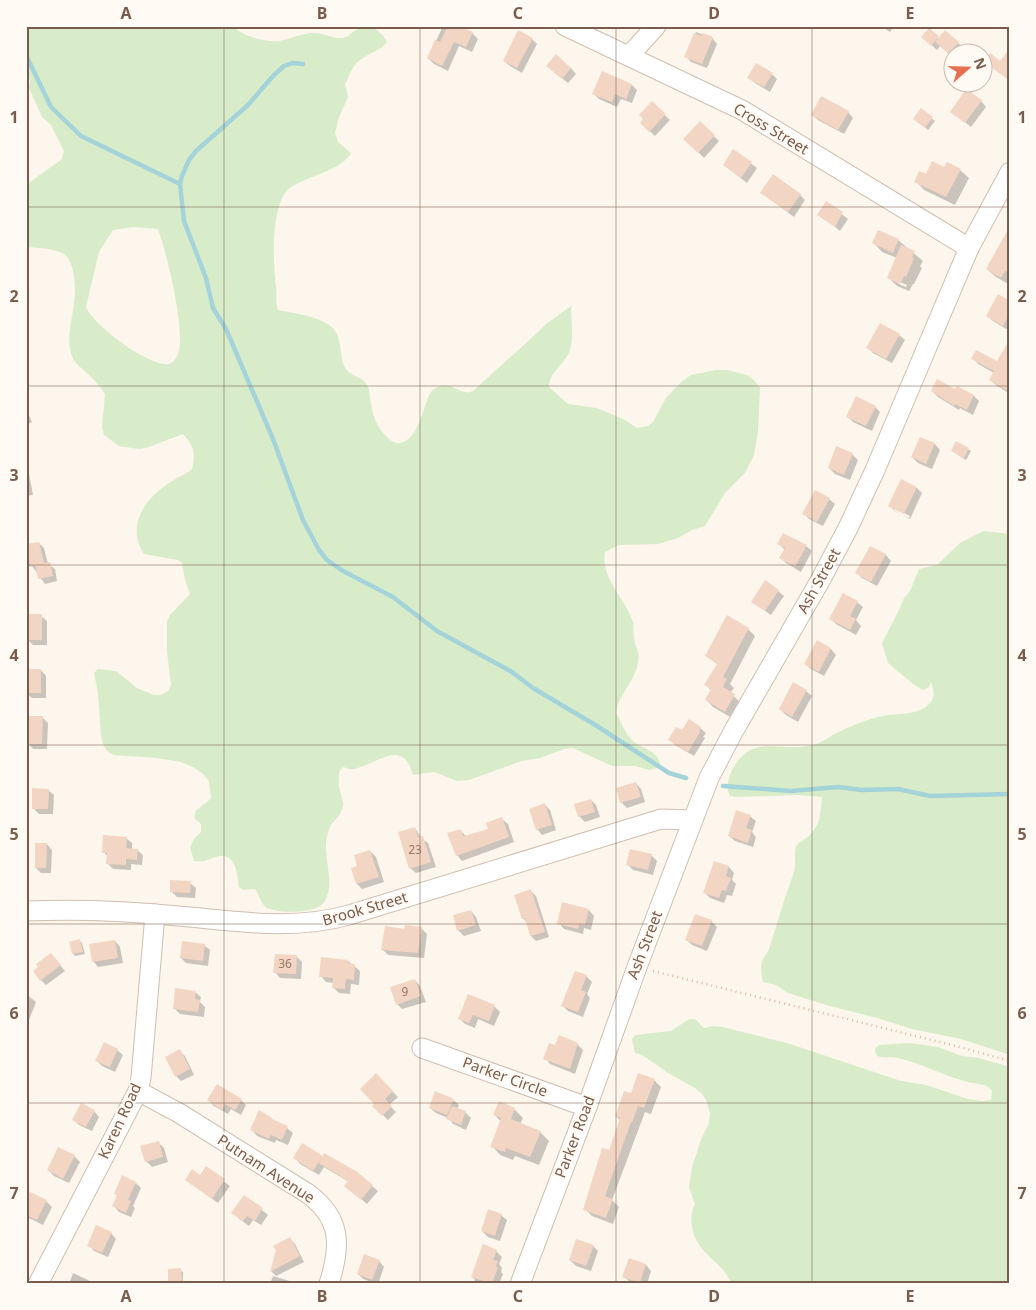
<svg xmlns="http://www.w3.org/2000/svg" width="1036" height="1310" font-family="'Noto Sans',sans-serif">
	<rect width="100%" height="100%" fill="#fdf6ec"/>
	<g fill="#d8ecc9" fill-rule="evenodd">
		<path d="M26,26H233C241,36 267,43 279,41C291,39 302,33 313,33C324,33 333,39 343,38C348,37 349,35 353,32C367,22 379,27 387,42C380,51 369,53 360,60C352,65 350,76 345,84L348,97L339,117L335,133L338,142L351,153C342,170 306,177 291,187C270,202 273,263 276,287C277,295 275,302 278,310C293,313 317,316 329,325C343,334 339,354 344,366C349,376 359,375 365,382C371,389 369,396 371,404C373,417 377,427 387,437C391,441 395,444 400,443C420,439 423,404 431,392C433,389 437,387 440,386C451,383 456,391 465,392C468,393 470,392 473,391L536,334L546,324L571,306C571,320 574,337 570,350C565,365 549,371 549,387L568,404L597,408L623,419L637,428L648,426L653,422L666,398L681,382L691,375L716,370H727L747,375L754,380L760,388L758,432L754,455L745,473L725,493L705,526L692,530L678,538L658,544L619,545L605,552C600,578 626,599 633,622C634,627 633,633 634,637C634,643 637,647 638,652C642,676 619,691 616,713C621,721 624,731 630,738C639,749 658,749 660,764L657,768L649,770L635,766H612L573,748L564,749L540,758L522,761L469,780L457,781L434,772L413,775C403,737 378,764 354,769C351,770 347,768 343,767L339,772C339,778 338,785 340,791C341,797 344,800 343,806C340,817 336,818 331,825C327,832 326,841 326,848C326,866 334,884 325,901C318,914 279,914 267,908C260,903 260,896 255,889L243,890L239,887C237,873 236,849 213,858C205,861 203,862 194,861L190,847L194,839L201,832V824L195,819C192,808 205,806 211,798L209,781L202,773L193,767L181,762L156,758L114,755L107,751L103,744L101,736L98,693L94,673L98,669L116,671L137,688L154,695H161L168,691L171,685L167,652V621L170,615L190,594L185,580L182,563L178,560L144,554C127,528 142,502 165,486C173,479 183,476 192,469C196,454 194,446 183,434L146,448L139,449L119,446L104,435L102,427L105,394C100,388 96,381 90,376C84,369 75,365 72,356C66,341 71,325 73,310C76,297 77,263 64,254C54,248 38,248 26,247V185L62,159L64,151L51,125L42,117L29,88L30,81L26,66ZM133,227L158,229C166,250 188,338 177,356C175,360 173,363 169,364C149,367 93,325 86,307L99,252L113,230Z"/>
		<path d="M983,531L1010,534V1055L961,1039L912,1029L877,1018L826,1005L788,993L776,985L763,982C762,976 760,968 762,962C763,957 767,954 769,949C777,924 784,899 793,875C798,864 792,853 797,845C800,841 806,839 809,836C822,822 820,814 822,797L799,795L736,797L730,796C726,788 728,778 732,770C753,731 780,754 813,745C822,743 828,737 837,733C848,727 871,718 883,716C898,713 919,716 930,703C936,696 933,689 931,682L928,688L923,690L913,684L888,663L882,643L899,610L904,598L910,591L919,569L937,565L960,543Z"/>
		<path d="M689,1019H695L704,1028L712,1026L723,1027L787,1043L901,1081L926,1085L968,1099L982,1101L991,1100L992,1091C988,1084 979,1084 972,1083C946,1077 923,1064 898,1058C891,1056 882,1059 876,1055L875,1049L879,1045L910,1043L938,1047L962,1056L979,1058L1010,1067V1284H731C725,1267 715,1264 704,1251C693,1240 687,1218 695,1204L689,1187L692,1167L701,1140L709,1123L710,1113L706,1100L702,1094L695,1088L668,1073L642,1055L635,1053L632,1039L635,1035L671,1031Z"/>
	</g>
	<g fill="#0003" fill-rule="evenodd">
		<path d="M443,26H457L472,33L478,39L472,52L459,46L448,71L434,64L428,58Z"/>
		<path d="M881,26H894L890,32Z"/>
		<path d="M929,30L939,39L945,32L964,48L960,52H954V57L940,46L937,50L928,42Z"/>
		<path d="M696,32L712,38L717,44L707,68L691,62L686,56Z"/>
		<path d="M532,39L537,44L522,73L510,66L504,61Z"/>
		<path d="M571,68L576,74L568,83L553,71Z"/>
		<path d="M772,74L777,79L770,92L755,83L749,78Z"/>
		<path d="M632,85L637,90L632,103L621,99L617,107L599,99L594,94Z"/>
		<path d="M981,101L986,107L971,127L952,112Z"/>
		<path d="M652,103L670,120L655,136L641,123Z"/>
		<path d="M921,110L935,121L928,130L917,121Z"/>
		<path d="M848,112L853,118L844,134L818,120L812,115Z"/>
		<path d="M700,123L719,141L704,158L685,139Z"/>
		<path d="M734,151L757,168L747,183L724,165Z"/>
		<path d="M945,169L960,170L969,178L955,205L924,190L916,181Z"/>
		<path d="M762,193L800,195L805,200L794,217Z"/>
		<path d="M827,203L848,219L840,231L819,214Z"/>
		<path d="M898,240L923,261L920,266L922,268L914,284H913L909,291L897,286L888,277L897,258L882,252L874,243ZM897,281L907,285L906,287L897,283Z"/>
		<path d="M1010,245V285L996,277L987,269Z"/>
		<path d="M1010,302V328L1008,330L993,321L987,316Z"/>
		<path d="M899,335L905,340L892,363L873,353L868,348Z"/>
		<path d="M1010,354V394L996,385L990,380L994,373L978,364L973,358L998,363Z"/>
		<path d="M957,387L974,396L979,401L973,415L960,408L959,410L938,397L932,391L956,390Z"/>
		<path d="M875,407L880,412L872,431L853,422L848,417Z"/>
		<path d="M26,409L32,422L26,425Z"/>
		<path d="M921,438L935,444L940,450L932,469L918,463L912,457Z"/>
		<path d="M957,443L971,451L966,460L952,451Z"/>
		<path d="M852,454L858,460L850,480L835,474L829,468Z"/>
		<path d="M26,471L29,474L33,495L26,496Z"/>
		<path d="M901,481L917,488L922,493L910,519L895,511L890,506ZM894,508L910,516L909,518L894,511Z"/>
		<path d="M829,499L835,504L823,526L809,519L804,514Z"/>
		<path d="M39,543L44,548L48,564L55,569L57,581L45,584L32,566L26,567V546Z"/>
		<path d="M779,544L806,546L812,551L801,572L786,563L781,558L785,550Z"/>
		<path d="M871,547L886,555L891,561L877,586L862,578L857,573Z"/>
		<path d="M778,591L784,596L771,615L752,602Z"/>
		<path d="M844,595L857,602L863,607L856,620L861,626L856,635L836,624L831,619Z"/>
		<path d="M41,616L47,621V645H33L27,639Z"/>
		<path d="M748,629L755,636L730,684L734,688L730,693L741,703L732,718L713,707L706,699L712,691L706,685L718,665L707,656Z"/>
		<path d="M817,642L831,649L836,655L824,676L811,669L805,664Z"/>
		<path d="M41,670L46,676V698H32L26,693Z"/>
		<path d="M806,691L812,696L798,722L786,715L780,709Z"/>
		<path d="M26,717H42L48,723L47,749H33L28,743Z"/>
		<path d="M700,728L706,733L703,737L705,738L694,756L675,745L670,739L682,732Z"/>
		<path d="M636,783L641,789L645,802L627,808L621,802Z"/>
		<path d="M48,790L54,795L53,814H39L33,808Z"/>
		<path d="M591,800L596,805L600,817L585,822L579,816Z"/>
		<path d="M545,805L550,810L556,830L542,835L537,829Z"/>
		<path d="M750,816L756,821L752,832L756,837L753,847L735,841L729,836Z"/>
		<path d="M502,819L508,824L514,842L462,861L457,855L460,830L466,836L490,830Z"/>
		<path d="M415,828L421,838L428,843L436,867L416,873L410,868Z"/>
		<path d="M126,838L132,843V849L137,850L143,855L142,865L131,864V870L113,869L108,864V857L104,852Z"/>
		<path d="M47,844L52,850L51,873H41L36,868Z"/>
		<path d="M370,851L376,857L384,882L362,889L357,884L359,867Z"/>
		<path d="M651,855L657,861L653,875L633,870L627,864Z"/>
		<path d="M714,863L729,867L734,873L732,880L736,884L732,896L727,895L724,903L710,898L705,893Z"/>
		<path d="M190,883L196,888L195,898L177,897L171,891Z"/>
		<path d="M531,891L536,896L549,937L536,941L531,936L527,923L523,918Z"/>
		<path d="M589,910L594,916L591,930L584,928L583,934L564,929L559,923Z"/>
		<path d="M471,911L476,917L481,931L464,936L458,930Z"/>
		<path d="M711,921L717,927L707,951L692,945L686,939Z"/>
		<path d="M421,928L427,934L424,958L388,955L382,949L405,930Z"/>
		<path d="M80,941L82,943L85,954L75,956L73,953Z"/>
		<path d="M115,941L120,947L123,963L98,967L93,961Z"/>
		<path d="M204,945L210,950L208,966L186,963L181,958Z"/>
		<path d="M51,954L65,971L46,985L41,980Z"/>
		<path d="M297,957L302,962L301,979L280,978L275,972Z"/>
		<path d="M348,961L360,971L359,985L351,984L350,994L339,993L334,988V983L326,982L321,976Z"/>
		<path d="M586,976L592,982L587,994L590,998L583,1017L568,1011L563,1006Z"/>
		<path d="M415,980L420,986L426,1002L402,1009L397,1004Z"/>
		<path d="M195,992L201,997L200,1002L205,1007L204,1017L180,1014L174,1008Z"/>
		<path d="M26,994L36,1002L29,1020L26,1018Z"/>
		<path d="M494,1006L500,1012L494,1026L478,1019L475,1028L465,1024L460,1019Z"/>
		<path d="M577,1044L583,1050L575,1074L550,1064L545,1058L556,1046Z"/>
		<path d="M117,1050L123,1055L115,1072L102,1066L97,1061Z"/>
		<path d="M179,1051L185,1056L194,1075L181,1081L176,1076Z"/>
		<path d="M376,1075L398,1097L389,1105L396,1112L388,1120L374,1106L376,1104Z"/>
		<path d="M654,1080L661,1087L651,1114L645,1112L612,1200L619,1207L613,1224L592,1216L585,1209L610,1152L621,1121L616,1116L631,1095Z"/>
		<path d="M208,1100H241L246,1105L241,1115L231,1109L228,1114L214,1106Z"/>
		<path d="M453,1100L459,1105L457,1109L465,1112L471,1118L466,1130L453,1124L448,1118L436,1113L430,1108Z"/>
		<path d="M514,1109L523,1118L520,1124L540,1132L549,1141L539,1165L515,1156L513,1160L500,1155L492,1146L501,1122L495,1115Z"/>
		<path d="M94,1111L99,1117L92,1131L79,1125L74,1120Z"/>
		<path d="M275,1122L287,1128L293,1133L288,1145L276,1140L275,1143L257,1136L252,1130Z"/>
		<path d="M158,1142L164,1148L168,1162L152,1167L146,1161Z"/>
		<path d="M74,1156L80,1162L69,1183L54,1176L48,1170Z"/>
		<path d="M322,1157L372,1186L378,1191L367,1204L346,1186L349,1182L324,1167L319,1175L300,1164L295,1158Z"/>
		<path d="M206,1168L230,1186L218,1203L186,1180L200,1176Z"/>
		<path d="M136,1183L141,1188L133,1206L135,1208L131,1217L119,1212L114,1206Z"/>
		<path d="M29,1193L46,1201L52,1207L43,1225L29,1218L26,1223V1199Z"/>
		<path d="M245,1196L268,1215L261,1225L253,1220L249,1226L238,1218Z"/>
		<path d="M501,1215L507,1220L500,1241L488,1237L482,1231Z"/>
		<path d="M111,1233L116,1239L108,1257L94,1251L89,1245Z"/>
		<path d="M290,1239L295,1244L304,1262L276,1276L271,1271Z"/>
		<path d="M593,1246L598,1251L591,1271L576,1266L570,1260Z"/>
		<path d="M496,1251L502,1257L499,1264L502,1268L501,1272L503,1274L499,1284H474L475,1280L472,1276Z"/>
		<path d="M630,1260L646,1265L651,1271L647,1284H633L624,1277Z"/>
		<path d="M379,1261L384,1267L378,1284L363,1279L358,1274Z"/>
		<path d="M180,1270L183,1272V1283L172,1284L170,1281Z"/>
		<path d="M73,1273L88,1280L92,1284H69Z"/>
		<path d="M273,1276L296,1283L297,1284H270Z"/>
	</g>
	<g fill="none" stroke-linecap="round" stroke-linejoin="round">
		<g stroke="#a5d3da" stroke-width="4.5">
			<path d="M26,55L51,107L81,136L180,184"/>
			<path d="M303,64L292,63L284,66L273,76L248,105L196,151L189,160L182,176L180,184L184,221L206,278L213,308L226,329L273,439L303,520L319,550L327,560L343,571L393,597L437,631L512,672L533,688L597,726L669,773L686,778"/>
			<path d="M723,786L791,791L838,787L862,790L898,789L930,796L1010,794"/>
		</g>
	</g>
	<g fill="#f3d5c3">
		<path d="M448,26H460L473,32L466,47L454,42L442,66L427,58L435,40L440,42Z"/>
		<path d="M929,28L939,36L931,46L921,37Z"/>
		<path d="M518,30L533,38L517,68L503,61Z"/>
		<path d="M945,30L959,42L949,54L935,42Z"/>
		<path d="M694,33L702,36L703,33L713,37L702,64L684,57Z"/>
		<path d="M1010,48V81L984,62L990,53L1000,61Z"/>
		<path d="M556,54L571,68L562,79L546,66Z"/>
		<path d="M756,63L773,73L764,87L747,78Z"/>
		<path d="M602,71L632,84L626,99L615,94L612,102L592,94Z"/>
		<path d="M966,89L982,100L965,123L950,112Z"/>
		<path d="M821,96L849,111L838,130L811,115Z"/>
		<path d="M652,101L666,114L649,132L640,123L643,119L639,115Z"/>
		<path d="M921,108L933,117L925,128L913,119Z"/>
		<path d="M700,121L715,135L698,153L683,139Z"/>
		<path d="M733,149L752,162L741,178L723,165Z"/>
		<path d="M932,161L944,167L947,162L961,169L946,197L914,182L919,171L926,174Z"/>
		<path d="M773,174L801,194L788,212L760,193Z"/>
		<path d="M826,201L843,212L835,227L817,215Z"/>
		<path d="M1010,226V273L1005,271L1001,278L986,269Z"/>
		<path d="M878,230L899,239L893,253L872,243Z"/>
		<path d="M901,245L915,251L912,257L914,258L906,277L904,276L900,284L887,278Z"/>
		<path d="M998,294L1010,301V313L1003,326L986,316Z"/>
		<path d="M880,323L900,334L886,359L866,348Z"/>
		<path d="M1010,339V392L989,380L994,371L971,359L976,350L997,361Z"/>
		<path d="M937,379L955,389L957,386L974,395L967,410L955,404L954,406L931,391Z"/>
		<path d="M856,396L876,406L866,426L846,417Z"/>
		<path d="M920,437L935,443L926,464L911,457Z"/>
		<path d="M956,441L969,448L964,458L951,451Z"/>
		<path d="M836,446L853,453L844,475L828,468Z"/>
		<path d="M901,479L917,487L904,514L888,506Z"/>
		<path d="M815,490L830,498L817,522L802,514Z"/>
		<path d="M783,533L807,545L795,567L779,558L785,548L777,544Z"/>
		<path d="M39,542L44,563L50,562L53,576L38,579L35,565L30,567L29,560L26,561V544Z"/>
		<path d="M870,546L886,554L871,582L855,573Z"/>
		<path d="M765,580L779,590L765,611L751,602Z"/>
		<path d="M843,593L858,601L850,616L856,619L850,630L829,619Z"/>
		<rect x="26" y="614" width="16" height="26"/>
		<path d="M727,615L749,628L723,677L727,679L723,687L735,694L725,712L705,700L711,689L704,685L717,664L705,656Z"/>
		<path d="M817,640L831,648L819,672L804,664Z"/>
		<rect x="26" y="669" width="15" height="24"/>
		<path d="M793,682L807,690L792,717L779,709Z"/>
		<path d="M26,716H43L42,744H27Z"/>
		<path d="M689,719L701,727L699,731L700,732L688,752L668,740L676,727L682,730Z"/>
		<path d="M636,782L641,797L620,803L616,788Z"/>
		<path d="M32,788L49,789L48,809H32Z"/>
		<path d="M591,799L595,812L578,817L574,804Z"/>
		<path d="M545,803L552,825L536,830L529,809Z"/>
		<path d="M736,810L751,815L746,828L752,830L748,843L728,836Z"/>
		<path d="M502,817L509,837L456,856L447,833L461,829L463,836L468,835L488,829L486,823Z"/>
		<path d="M415,827L418,837L423,836L431,862L409,869L398,832Z"/>
		<path d="M103,835L127,837L126,848L138,849L137,860L126,859V865L106,864L107,853H102Z"/>
		<path d="M35,843H47L46,868H35Z"/>
		<path d="M630,849L652,854L648,870L626,865Z"/>
		<path d="M370,850L379,877L356,884L351,868L357,866L354,855Z"/>
		<path d="M714,861L729,866L726,876L731,878L726,891L722,890L719,898L703,893Z"/>
		<path d="M170,880L191,881L190,893L170,892Z"/>
		<path d="M531,889L545,932L530,936L525,918L522,919L514,895Z"/>
		<path d="M562,902L589,909L585,925L579,924L578,929L557,924Z"/>
		<path d="M471,910L476,925L457,931L453,915Z"/>
		<path d="M695,914L712,920L702,946L685,940Z"/>
		<path d="M405,925L422,927L418,953L381,950L385,926L404,929Z"/>
		<path d="M80,939L83,952L72,954L69,942Z"/>
		<path d="M115,940L118,958L92,962L89,944Z"/>
		<path d="M182,941L205,944L203,961L180,958Z"/>
		<path d="M51,953L61,965L40,981L33,971L38,967L36,964Z"/>
		<path d="M275,954L297,955L296,974L273,973Z"/>
		<path d="M321,957L348,960V963L355,964L354,980L346,979L345,989L332,988L333,978L319,977Z"/>
		<path d="M575,971L587,975L581,990L586,992L578,1012L561,1006Z"/>
		<path d="M415,979L421,996L396,1005L390,987Z"/>
		<path d="M175,988L196,991L195,999L200,1000L198,1012L173,1009Z"/>
		<path d="M468,994L495,1005L489,1021L473,1015L469,1023L458,1019Z"/>
		<path d="M559,1035L578,1043L570,1069L543,1059L549,1043L555,1045Z"/>
		<path d="M104,1042L118,1049L110,1067L95,1061Z"/>
		<path d="M180,1049L190,1069L175,1077L165,1057Z"/>
		<path d="M376,1073L393,1091L385,1099L392,1106L382,1116L372,1106L374,1104L360,1089Z"/>
		<path d="M638,1073L655,1079L644,1108L638,1106L632,1123L631,1122L605,1196L613,1199L606,1218L583,1210L602,1148L609,1150L620,1118L615,1116L624,1091L631,1093Z"/>
		<path d="M217,1084L242,1099L235,1110L225,1104L222,1110L207,1100Z"/>
		<path d="M435,1091L454,1099L447,1115L429,1108Z"/>
		<path d="M499,1101L515,1108L511,1119L541,1131L530,1157L506,1148L505,1152L490,1147L501,1118L493,1115Z"/>
		<path d="M81,1103L95,1110L86,1127L72,1120Z"/>
		<path d="M452,1106L466,1111L461,1125L446,1119Z"/>
		<path d="M259,1110L272,1118V1119L288,1126L282,1140L271,1135L269,1139L250,1130Z"/>
		<path d="M159,1141L163,1157L145,1162L140,1146Z"/>
		<path d="M302,1143L323,1156L313,1171L293,1158Z"/>
		<path d="M58,1147L75,1155L63,1179L47,1170Z"/>
		<path d="M324,1153L356,1171L373,1185L361,1200L344,1186L348,1181L319,1163Z"/>
		<path d="M206,1166L225,1179L212,1199L185,1180L192,1169L200,1175Z"/>
		<path d="M122,1175L136,1182L128,1200L131,1201L126,1213L112,1206L117,1195L114,1194Z"/>
		<path d="M26,1190L47,1200L37,1220L26,1215Z"/>
		<path d="M244,1195L263,1208L255,1221L247,1216L243,1221L231,1213Z"/>
		<path d="M488,1209L502,1214L495,1236L481,1231Z"/>
		<path d="M96,1225L112,1232L102,1253L87,1246Z"/>
		<path d="M290,1237L300,1256L270,1272L276,1250L273,1246Z"/>
		<path d="M576,1239L594,1245L586,1266L569,1260Z"/>
		<path d="M483,1244L497,1250L493,1260L498,1261L496,1266L498,1267L492,1284L471,1277Z"/>
		<path d="M364,1254L380,1260L372,1280L357,1274Z"/>
		<path d="M629,1258L646,1264L640,1283L622,1277Z"/>
		<path d="M181,1268L182,1281L168,1282V1269Z"/>
	</g>
	<g fill="none" stroke-linecap="round" stroke-linejoin="round">
		<g stroke="#d1beb0" stroke-width="21">
			<g id="minor">
				<path d="M565,26L742,110L969,248"/>
				<path d="M629,56L656,26"/>
				<path d="M26,911C77,909 128,911 178,916C236,921 292,931 349,915L661,819L692,820"/>
				<path d="M422,1048L587,1107"/>
				<path d="M138,1091L179,1113L307,1193C342,1218 341,1246 329,1284"/>
				<path d="M38,1284L138,1091L141,1078L155,914"/>
				<path d="M520,1284L587,1107L637,967L709,778L733,732L821,579L848,528L875,470L969,248L1010,172"/>
			</g>
		</g>
		<path stroke="#d9b8a5" stroke-width="2.5" stroke-dasharray="1 4" stroke-linecap="butt" d="M653,971L956,1046L1010,1061"/>
		<use href="#minor" stroke="#fff" stroke-width="19"/>
	</g>
	<path fill="none" stroke="#7a5c4d" stroke-width="1" stroke-opacity="0.55" d="M224,26V1284M420,26V1284M616,26V1284M812,26V1284M26,207H1010M26,386H1010M26,565H1010M26,745H1010M26,924H1010M26,1103H1010"/>
	<g text-anchor="middle" stroke-width="4.5" stroke-linejoin="round" paint-order="stroke">
		<g font-size="12" fill="#987a6a">
			<text x="415" y="854">23</text>
			<text x="285" y="968">36</text>
			<text x="405" y="996">9</text>
		</g>
		<g font-size="15" fill="#7a5c4d" stroke="#fffaf3">
			<text transform="translate(771 129) rotate(31)" y="5">Cross Street</text>
			<text transform="translate(819 581) rotate(-61)" y="5">Ash Street</text>
			<text transform="translate(365 909) rotate(-16)" y="5">Brook Street</text>
			<text transform="translate(645 945) rotate(-69)" y="5">Ash Street</text>
			<text transform="translate(505 1077) rotate(20)" y="5">Parker Circle</text>
			<text transform="translate(120 1121) rotate(-65)" y="5">Karen Road</text>
			<text transform="translate(575 1137) rotate(-69)" y="5">Parker Road</text>
			<text transform="translate(266 1169) rotate(33)" y="5">Putnam Avenue</text>
		</g>
	</g>
	<rect width="1036" height="1310" fill="none" stroke="#fffaf3" stroke-width="55"/>
	<g transform="translate(968 68) rotate(70)"><circle r="24" fill="#fffaf3" stroke="#cabbb1"/>
	<path d="M0-4L9 19L0 12L-9 19Z" fill="#e76f51"/>
	<text y="-8" font-size="14" font-weight="bold" text-anchor="middle" fill="#7a5c4d">N</text>
	</g>
	<rect x="28" y="28" width="980" height="1254" fill="none" stroke="#7a5c4d" stroke-width="2"/>
	<g font-size="16" text-anchor="middle" font-weight="bold" fill="#7a5c4d">
		<text x="126" y="19">A</text>
		<text x="322" y="19">B</text>
		<text x="518" y="19">C</text>
		<text x="714" y="19">D</text>
		<text x="910" y="19">E</text>
		<text x="14" y="123">1</text>
		<text x="1022" y="123">1</text>
		<text x="14" y="302">2</text>
		<text x="1022" y="302">2</text>
		<text x="14" y="481">3</text>
		<text x="1022" y="481">3</text>
		<text x="14" y="661">4</text>
		<text x="1022" y="661">4</text>
		<text x="14" y="840">5</text>
		<text x="1022" y="840">5</text>
		<text x="14" y="1019">6</text>
		<text x="1022" y="1019">6</text>
		<text x="14" y="1199">7</text>
		<text x="1022" y="1199">7</text>
		<text x="126" y="1302">A</text>
		<text x="322" y="1302">B</text>
		<text x="518" y="1302">C</text>
		<text x="714" y="1302">D</text>
		<text x="910" y="1302">E</text>
	</g>
</svg>
